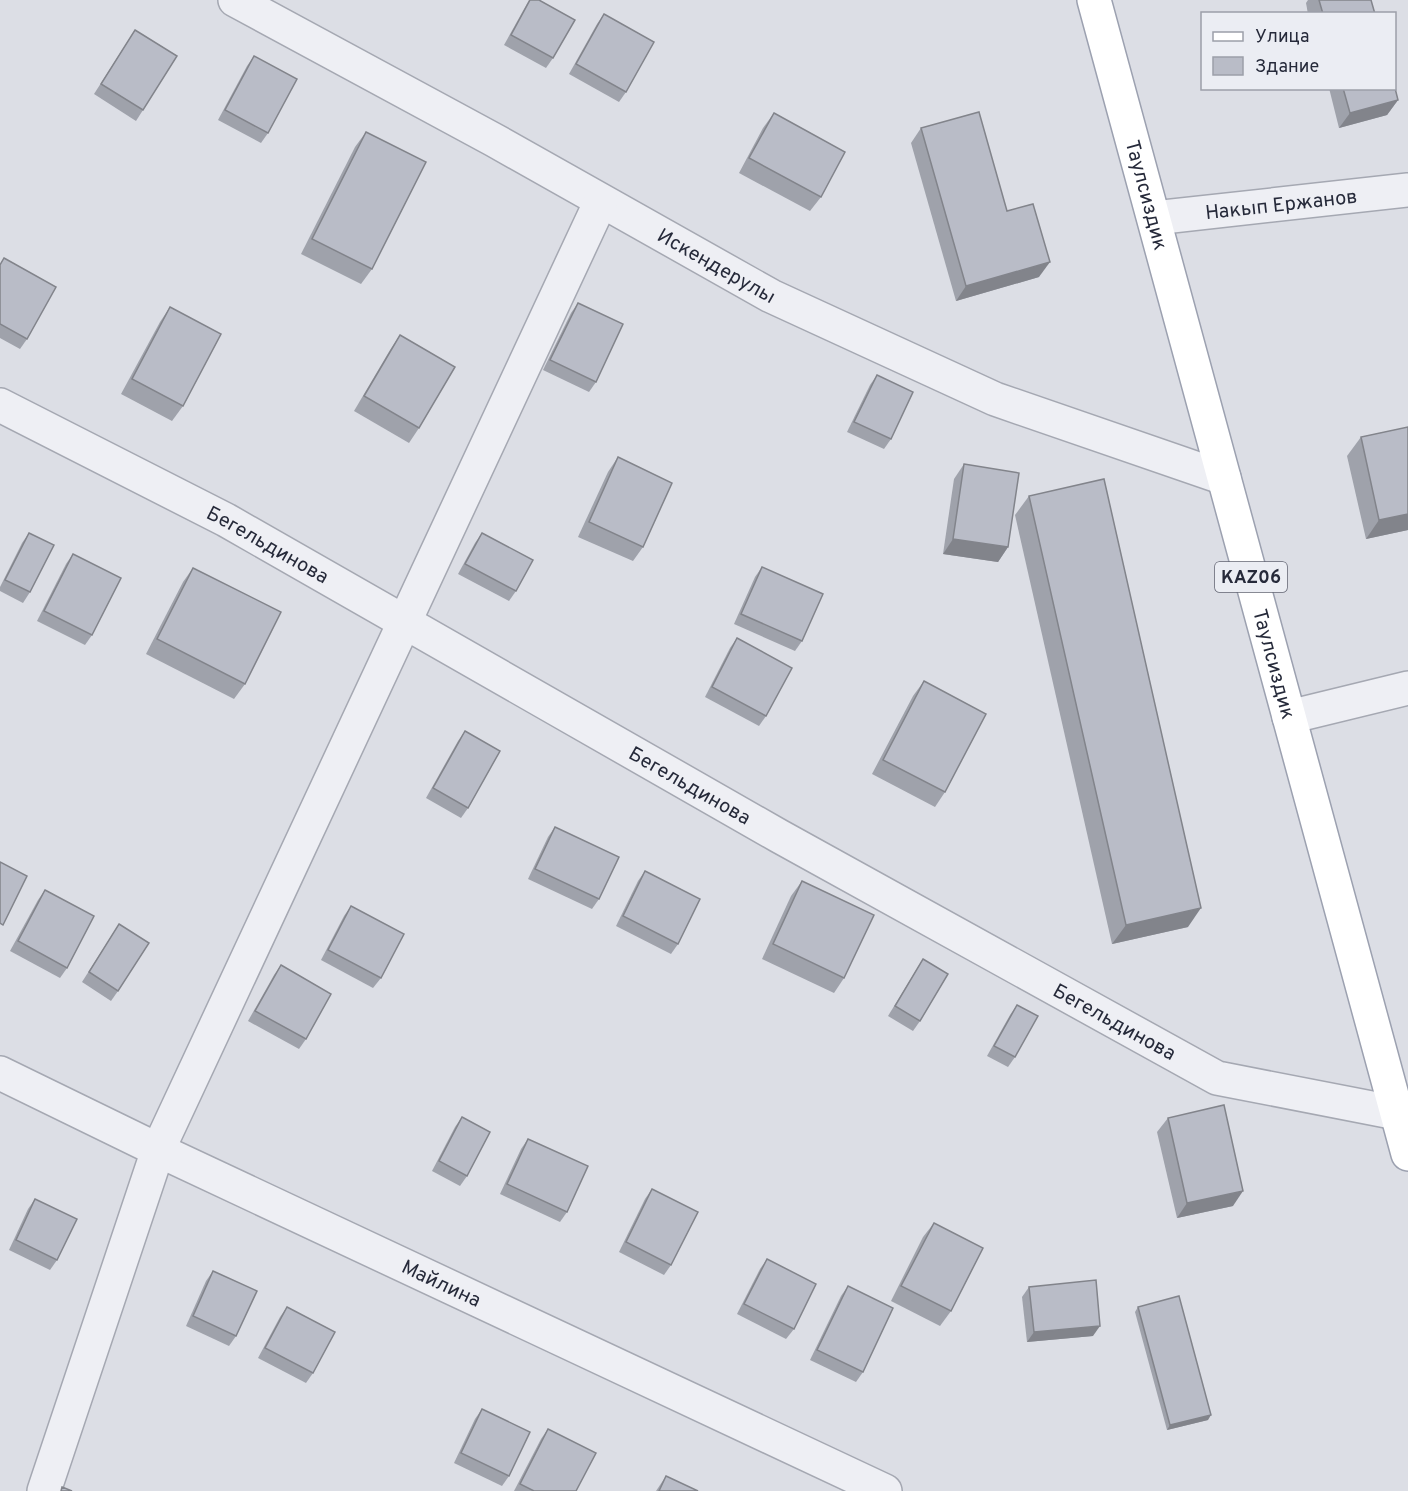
<svg xmlns="http://www.w3.org/2000/svg" width="1408" height="1491" font-family="Overpass,sans-serif">
	<rect width="100%" height="100%" fill="#dcdee5"/>
	<g fill="none" stroke-linecap="round" stroke-linejoin="round">
		<g stroke="#a5a8b2" stroke-width="36">
			<g id="minor">
				<path id="s1" d="M235,0L494,140L771,296L995,399L1224,478"/>
				<path id="s2" d="M1154,218L1408,190"/>
				<path id="s3" d="M0,405L226,520L779,836L1217,1078L1397,1113"/>
				<path d="M1289,717L1408,688"/>
				<path id="s4" d="M0,1073L158,1150L885,1491"/>
				<path d="M44,1491L158,1150L601,201"/>
			</g>
		</g>
		<g stroke="#9ca1b0" stroke-width="36">
			<g id="major">
				<path id="s5" d="M1094,0L1408,1154"/>
			</g>
		</g>
		<use href="#minor" stroke="#eeeff4" stroke-width="33"/>
		<use href="#major" stroke="#fff" stroke-width="33"/>
	</g>
	<g fill="#9fa2ab">
		<path d="M529,0H539L553,58L546,68L504,45Z"/>
		<path d="M1308,0H1371L1375,14H1308L1306,3Z"/>
		<path d="M604,14L626,92L619,102L569,74L597,24Z"/>
		<path d="M135,30L143,110L136,121L94,94Z"/>
		<path d="M254,56L268,133L261,143L218,120L247,66Z"/>
		<path d="M1329,88H1395L1398,100L1387,115L1339,128Z"/>
		<path d="M774,113L821,197L810,211L739,173L763,128Z"/>
		<path d="M921,128L1007,211L1039,277L956,301L911,143Z"/>
		<path d="M366,132L372,269L361,284L301,254L355,147Z"/>
		<path d="M4,258L27,339L20,349L0,338V264Z"/>
		<path d="M578,303L596,382L589,392L543,370L571,313Z"/>
		<path d="M170,307L183,406L172,421L121,394L160,322Z"/>
		<path d="M400,335L419,428L409,443L354,411L390,350Z"/>
		<path d="M877,375L891,439L884,449L847,432L870,385Z"/>
		<path d="M1408,427V530L1366,539L1347,456L1361,437Z"/>
		<path d="M618,457L643,547L633,561L578,537L608,472Z"/>
		<path d="M964,464L1008,547L998,562L943,554L954,479Z"/>
		<path d="M1029,496L1188,927L1112,944L1015,515Z"/>
		<path d="M29,533L30,592L23,603L0,591V587L22,543Z"/>
		<path d="M482,533L516,591L509,601L458,574L475,543Z"/>
		<path d="M73,554L92,635L85,645L37,621L66,564Z"/>
		<path d="M762,567L802,641L795,651L734,624L755,577Z"/>
		<path d="M193,568L245,684L234,699L146,654L183,582Z"/>
		<path d="M737,638L766,716L759,726L705,697L730,648Z"/>
		<path d="M924,681L945,792L935,807L872,774L913,696Z"/>
		<path d="M465,731L468,808L461,818L426,798L458,741Z"/>
		<path d="M555,827L599,899L592,909L528,879L548,837Z"/>
		<path d="M645,871L678,944L671,954L616,926L638,881Z"/>
		<path d="M802,881L844,978L834,993L762,959L791,896Z"/>
		<path d="M45,890L67,968L60,978L10,951L38,900Z"/>
		<path d="M351,906L381,978L373,988L321,960L344,916Z"/>
		<path d="M119,924L118,991L111,1001L82,982Z"/>
		<path d="M923,959L920,1021L913,1031L888,1016Z"/>
		<path d="M281,965L306,1039L299,1049L248,1021L274,975Z"/>
		<path d="M1017,1005L1015,1057L1008,1067L987,1056L1010,1015Z"/>
		<path d="M462,1117L467,1176L460,1186L432,1171L455,1127Z"/>
		<path d="M1168,1118L1233,1206L1177,1218L1157,1132Z"/>
		<path d="M528,1139L567,1212L560,1222L500,1194L521,1149Z"/>
		<path d="M652,1189L671,1265L664,1275L619,1252L645,1199Z"/>
		<path d="M35,1199L57,1260L50,1270L9,1250L28,1209Z"/>
		<path d="M934,1223L951,1311L940,1326L891,1301L923,1237Z"/>
		<path d="M767,1259L794,1329L786,1339L737,1314L760,1269Z"/>
		<path d="M213,1271L236,1336L229,1346L186,1326L206,1281Z"/>
		<path d="M848,1286L863,1372L856,1382L810,1360L841,1296Z"/>
		<path d="M1029,1287L1093,1336L1027,1342L1022,1297Z"/>
		<path d="M287,1307L313,1373L306,1383L258,1358L280,1317Z"/>
		<path d="M1138,1307L1208,1420L1167,1430L1135,1312Z"/>
		<path d="M482,1409L509,1476L502,1486L454,1463L475,1419Z"/>
		<path d="M548,1429L576,1491H514L541,1439Z"/>
		<path d="M666,1476L698,1491H656Z"/>
	</g>
	<g fill="#82848b">
		<path d="M1398,100L1387,115L1339,128L1350,113Z"/>
		<path d="M1050,262L1039,277L956,301L966,286Z"/>
		<path d="M1408,514V530L1366,539L1379,520Z"/>
		<path d="M953,539L1008,547L998,562L943,554Z"/>
		<path d="M1201,908L1188,927L1112,944L1126,925Z"/>
		<path d="M1243,1191L1233,1206L1177,1218L1187,1203Z"/>
		<path d="M1100,1326L1093,1336L1027,1342L1034,1332Z"/>
		<path d="M1211,1415L1208,1420L1167,1430L1170,1425Z"/>
	</g>
	<g fill="#b9bcc7" stroke="#82848b" stroke-width="1.5">
		<path d="M530,0H539L575,20L553,58L511,35Z"/>
		<path d="M1319,0H1371L1375,14H1323Z"/>
		<path d="M604,14L654,42L626,92L576,64Z"/>
		<path d="M135,30L177,56L143,110L101,84Z"/>
		<path d="M254,56L297,79L268,133L225,110Z"/>
		<path d="M1343,88H1395L1398,100L1350,113Z"/>
		<path d="M979,112L1007,211L1033,204L1050,262L966,286L921,128Z"/>
		<path d="M774,113L845,152L821,197L749,158Z"/>
		<path d="M366,132L426,162L372,269L312,239Z"/>
		<path d="M4,258L56,287L27,339L0,324V265Z"/>
		<path d="M578,303L623,324L596,382L550,360Z"/>
		<path d="M170,307L221,334L183,406L132,379Z"/>
		<path d="M400,335L455,367L419,428L364,396Z"/>
		<path d="M877,375L913,392L891,439L854,422Z"/>
		<path d="M1408,427V514L1379,520L1361,437Z"/>
		<path d="M618,457L672,483L643,547L589,522Z"/>
		<path d="M964,464L1019,473L1008,547L953,539Z"/>
		<path d="M1104,479L1201,908L1126,925L1029,496Z"/>
		<path d="M29,533L54,545L30,592L5,580Z"/>
		<path d="M482,533L533,560L516,591L465,564Z"/>
		<path d="M73,554L121,578L92,635L44,611Z"/>
		<path d="M762,567L823,594L802,641L741,614Z"/>
		<path d="M193,568L281,612L245,684L157,639Z"/>
		<path d="M737,638L792,668L766,716L712,687Z"/>
		<path d="M924,681L986,714L945,792L883,760Z"/>
		<path d="M465,731L500,751L468,808L433,788Z"/>
		<path d="M555,827L619,857L599,899L535,869Z"/>
		<path d="M0,862L27,876L3,925L0,923Z"/>
		<path d="M645,871L700,899L678,944L623,916Z"/>
		<path d="M802,881L874,915L844,978L773,944Z"/>
		<path d="M45,890L94,916L67,968L18,941Z"/>
		<path d="M351,906L404,934L381,978L328,950Z"/>
		<path d="M119,924L149,943L118,991L89,972Z"/>
		<path d="M923,959L948,974L920,1021L895,1006Z"/>
		<path d="M281,965L331,994L306,1039L255,1011Z"/>
		<path d="M1017,1005L1038,1016L1015,1057L994,1046Z"/>
		<path d="M1224,1105L1243,1191L1187,1203L1168,1118Z"/>
		<path d="M462,1117L490,1132L467,1176L439,1161Z"/>
		<path d="M528,1139L588,1166L567,1212L507,1184Z"/>
		<path d="M652,1189L698,1212L671,1265L626,1242Z"/>
		<path d="M35,1199L77,1219L57,1260L16,1240Z"/>
		<path d="M934,1223L983,1248L951,1311L901,1286Z"/>
		<path d="M767,1259L816,1284L794,1329L744,1304Z"/>
		<path d="M213,1271L257,1291L236,1336L193,1316Z"/>
		<path d="M1096,1280L1100,1326L1034,1332L1029,1287Z"/>
		<path d="M848,1286L893,1308L863,1372L817,1350Z"/>
		<path d="M1179,1296L1211,1415L1170,1425L1138,1307Z"/>
		<path d="M287,1307L335,1332L313,1373L265,1348Z"/>
		<path d="M482,1409L530,1432L509,1476L461,1453Z"/>
		<path d="M548,1429L596,1453L576,1491H534L520,1484Z"/>
		<path d="M666,1476L698,1491H659Z"/>
		<path d="M62,1487L72,1491H61Z"/>
	</g>
	<g text-anchor="middle" stroke-width="4.5" stroke-linejoin="round" paint-order="stroke">
		<rect fill="#ebedf3" stroke="#616472" stroke-width="1.5" x="1215" y="562" width="72" height="30" rx="4.5"/>
		<g font-size="18" font-weight="bold" fill="#262a3a">
			<text x="1251" y="583">KAZ06</text>
		</g>
		<g font-size="20" fill="#262a3a" stroke="#ebedf3">
			<text dy="7" stroke="none"><textPath href="#s5" startOffset="202">Таулсиздик</textPath></text>
			<text dy="7" stroke="none"><textPath href="#s2" startOffset="128">Накып Ержанов</textPath></text>
			<text dy="7" stroke="none"><textPath href="#s1" startOffset="550">Искендерулы</textPath></text>
			<text dy="7" stroke="none"><textPath href="#s3" startOffset="302">Бегельдинова</textPath></text>
			<text dy="7" stroke="none"><textPath href="#s5" startOffset="688">Таулсиздик</textPath></text>
			<text dy="7" stroke="none"><textPath href="#s3" startOffset="788">Бегельдинова</textPath></text>
			<text dy="7" stroke="none"><textPath href="#s3" startOffset="1274">Бегельдинова</textPath></text>
			<text dy="7" stroke="none"><textPath href="#s4" startOffset="489">Майлина</textPath></text>
		</g>
	</g>
	<rect x="1201" y="12" width="195" height="78" fill="#ebedf3" stroke="#9c9fa9" stroke-width="1.5"/>
	<rect x="1213" y="32" width="30" height="9" fill="#ffffff" stroke="#9c9fa9" stroke-width="1.5"/>
	<text x="1255" y="42" font-size="18" fill="#262a3a">Улица</text>
	<rect x="1213" y="57" width="30" height="18" fill="#b9bcc7" stroke="#9c9fa9" stroke-width="1.5"/>
	<text x="1255" y="72" font-size="18" fill="#262a3a">Здание</text>
</svg>
